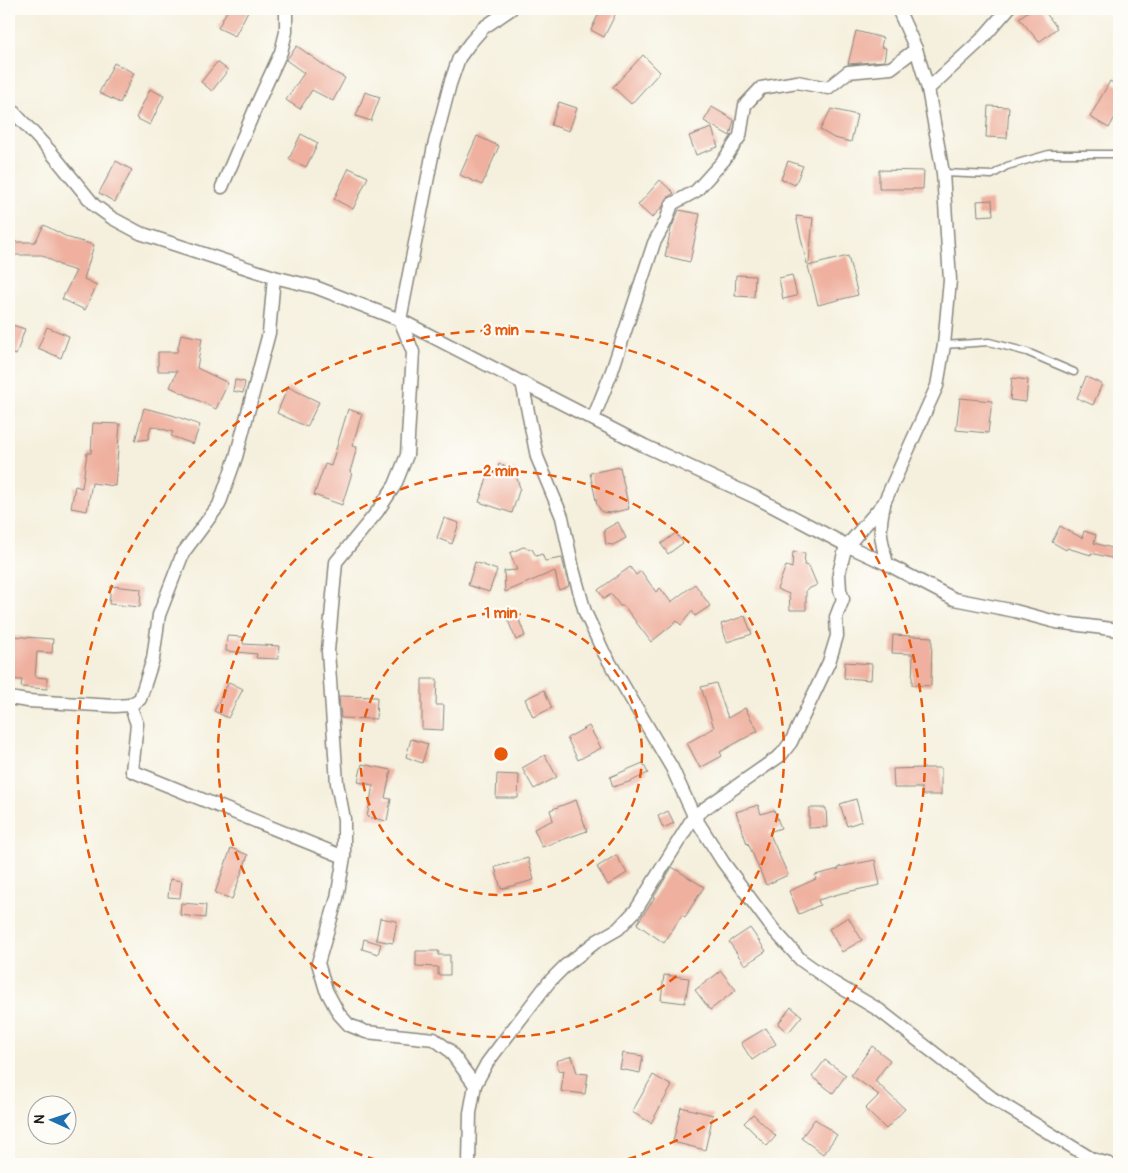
<svg xmlns="http://www.w3.org/2000/svg" width="1128" height="1173" font-family="Pangolin,sans-serif">
	<rect width="100%" height="100%" fill="#fdfcf7"/>
	<filter id="ink" filterUnits="userSpaceOnUse"><feTurbulence type="fractalNoise" baseFrequency=".02" numOctaves="2"/><feDisplacementMap in="SourceGraphic" scale="10" xChannelSelector="R" yChannelSelector="G"/><feConvolveMatrix kernelMatrix="1 2 1 2 8 2 1 2 1" color-interpolation-filters="sRGB"/></filter>
	<filter id="wash" filterUnits="userSpaceOnUse"><feTurbulence type="fractalNoise" baseFrequency=".0096" numOctaves="4" result="noise"/><feDisplacementMap in="SourceGraphic" scale="20" xChannelSelector="R" yChannelSelector="G"/><feGaussianBlur stdDeviation="1.12" result="paint"/><feColorMatrix in="noise" values="0 0 0 0 0 0 0 0 0 0 0 0 0 0 0 0 0 1.4 0 .05"/><feComposite in="paint" operator="in"/></filter>
	<g filter="url(#wash)">
		<rect width="100%" height="100%" fill="#f5f0dd"/>
		<g id="blocks">
			<g fill="#efb09f">
				<path d="M228,9H249L235,36L218,28Z"/>
				<path d="M601,9H607L616,13L604,37L591,30Z"/>
				<path d="M1031,9H1043L1057,28L1039,42L1019,18Z"/>
				<path d="M856,31L883,38L881,47L886,48L884,61L848,64Z"/>
				<path d="M297,46L332,71L345,78L333,101L312,90L300,109L286,100L304,73L286,60Z"/>
				<path d="M643,55L660,72L631,104L613,87Z"/>
				<path d="M217,62L228,70L212,91L201,82Z"/>
				<path d="M114,63L134,73L120,103L99,93Z"/>
				<path d="M1110,81L1119,86V110L1109,128L1090,117Z"/>
				<path d="M150,89L164,96L150,125L136,118Z"/>
				<path d="M365,92L380,97L371,121L356,116Z"/>
				<path d="M559,102L577,108L569,131L551,125Z"/>
				<path d="M988,106L1009,107L1007,138L986,137Z"/>
				<path d="M712,107L734,120L730,136L704,121Z"/>
				<path d="M831,109L857,115L851,142L834,138L820,130Z"/>
				<path d="M712,128L718,147L696,155L689,136Z"/>
				<path d="M301,134L318,143L306,167L289,159Z"/>
				<path d="M477,136L499,146L482,185L460,175Z"/>
				<path d="M116,161L132,170L115,202L99,193Z"/>
				<path d="M788,161L803,166L795,185L781,179Z"/>
				<path d="M349,168L368,177L353,209L334,199Z"/>
				<path d="M879,170L924,171L923,189H879Z"/>
				<path d="M660,180L674,193L668,197L663,206L652,218L638,205Z"/>
				<path d="M992,200L993,215L978,216L977,201Z"/>
				<path d="M679,210L700,214L690,262L665,256L671,229Z"/>
				<path d="M796,216L813,218L809,263L807,264Z"/>
				<path d="M44,225L69,238L94,245L84,279L97,285L85,310L62,299L76,271L63,267L42,255H13V242H35Z"/>
				<path d="M848,256L858,295L818,305L808,266Z"/>
				<path d="M736,275L755,276L754,297L735,296Z"/>
				<path d="M792,275L797,296L783,299L779,278Z"/>
				<path d="M9,324L25,329L16,355L9,353Z"/>
				<path d="M47,327L69,336L61,358L38,348Z"/>
				<path d="M181,334L202,338L197,368L228,383L216,409L170,387L177,371H158V352H177Z"/>
				<path d="M1086,377L1102,384L1093,405L1077,398Z"/>
				<path d="M1012,378L1028,380L1026,402L1010,400Z"/>
				<path d="M235,380L245,382L243,393L233,391Z"/>
				<path d="M288,387L319,402L307,427L277,413Z"/>
				<path d="M960,398L992,401L988,433L956,430Z"/>
				<path d="M144,408L172,415L200,425L193,444L171,436L173,432L151,426L148,439L135,441Z"/>
				<path d="M348,409L362,414L352,446L357,447L350,472L352,473L342,505L314,495L325,464L331,466Z"/>
				<path d="M93,423L120,424L115,486L92,483L87,511L71,508L75,486L82,488L87,453H91Z"/>
				<path d="M499,464L514,469L520,488L512,513L479,502L489,472L496,474Z"/>
				<path d="M620,467L629,509L610,513L602,512L597,505L590,473Z"/>
				<path d="M444,518L459,523L452,544L437,538Z"/>
				<path d="M618,522L626,538L613,545L606,544L604,530Z"/>
				<path d="M1060,526L1082,538L1084,531L1096,535L1094,543L1119,550V560L1091,553V555L1067,548L1066,550L1052,542Z"/>
				<path d="M676,533L683,543L668,554L661,544Z"/>
				<path d="M523,547L532,549L536,556L542,554L545,561L562,558L569,586L559,590L555,571L505,592L504,571L517,570L510,553Z"/>
				<path d="M793,552L805,553L804,565L809,566L817,585L806,590V610H790L789,594L777,589L786,566L792,568Z"/>
				<path d="M475,562L497,570L489,592L468,585Z"/>
				<path d="M630,567L636,575L641,571L656,592L660,588L671,602L695,584L710,606L695,616L692,611L681,625L677,621L651,642L624,606H620L611,594L604,599L598,590Z"/>
				<path d="M111,586L141,589L140,607L109,604Z"/>
				<path d="M517,614L525,636L516,640L507,618Z"/>
				<path d="M745,616L752,634L727,642L721,624Z"/>
				<path d="M893,635L932,637L931,686L912,685L913,654L892,653Z"/>
				<path d="M9,636L53,639L52,653L37,652L35,677L47,678V689L21,687L22,680L9,679Z"/>
				<path d="M227,636L243,637V644L279,646L278,659L256,658L257,654L226,651Z"/>
				<path d="M845,662L872,664L871,680L844,678Z"/>
				<path d="M422,679H437L436,705H444L443,730L422,729Z"/>
				<path d="M229,682L243,689L228,718L214,711Z"/>
				<path d="M716,683L728,718L745,708L758,731L720,752L722,756L700,768L687,743L714,728L701,687Z"/>
				<path d="M544,690L552,708L533,717L525,699Z"/>
				<path d="M339,696L377,697L376,719L341,718Z"/>
				<path d="M589,726L601,748L578,760L567,738Z"/>
				<path d="M411,739L428,744L422,763L406,757Z"/>
				<path d="M545,755L557,777L534,789L522,768Z"/>
				<path d="M643,763L648,773L632,781L613,787L610,777Z"/>
				<path d="M362,764L391,770L385,798L391,799L387,821L367,817L373,785L358,782Z"/>
				<path d="M921,768H941V795H922V788H894L893,769Z"/>
				<path d="M497,774L519,775L518,798H496Z"/>
				<path d="M856,799L862,821L847,826L840,804Z"/>
				<path d="M576,800L587,831L542,847L534,829L553,820L550,810Z"/>
				<path d="M758,805L761,814L774,810L781,828L769,832L788,875L766,885L748,843L747,844L736,812Z"/>
				<path d="M809,808H826L827,827L809,828Z"/>
				<path d="M668,811L674,823L663,828L658,816Z"/>
				<path d="M231,848L248,855L232,899L215,893Z"/>
				<path d="M616,855L627,873L608,885L597,867Z"/>
				<path d="M528,858L534,880L501,889L495,867Z"/>
				<path d="M875,860L880,885L842,893L818,900L820,905L799,914L789,891L816,879L815,875L839,869V867Z"/>
				<path d="M672,867L704,887L685,917L682,915L664,943L637,924L655,897H654Z"/>
				<path d="M170,879L182,881L180,898L168,897Z"/>
				<path d="M181,903L206,905L205,918L180,915Z"/>
				<path d="M848,917L862,940L842,952L829,929Z"/>
				<path d="M380,918L397,921L393,943L376,940Z"/>
				<path d="M750,928L766,951L745,965L729,942Z"/>
				<path d="M364,939L381,944L378,954L362,949Z"/>
				<path d="M416,951H439L438,955H450V975H438V967L416,966Z"/>
				<path d="M721,971L736,990L710,1010L695,990Z"/>
				<path d="M664,975L689,978L685,1003L661,1000Z"/>
				<path d="M791,1007L802,1016L788,1033L778,1024Z"/>
				<path d="M766,1028L776,1044L752,1060L741,1043Z"/>
				<path d="M872,1046L890,1060L875,1081L905,1109L886,1129L865,1109L879,1095L851,1075Z"/>
				<path d="M623,1053L643,1056L640,1073L620,1069Z"/>
				<path d="M572,1056L577,1073L588,1074L585,1094L561,1091L564,1070L559,1071L556,1061Z"/>
				<path d="M825,1060L846,1075L833,1093L812,1077Z"/>
				<path d="M653,1075L672,1086L651,1123L632,1112Z"/>
				<path d="M681,1107L713,1115L705,1150L673,1142Z"/>
				<path d="M753,1114L776,1136L767,1146L744,1123Z"/>
				<path d="M815,1119L837,1135L823,1154L801,1138Z"/>
			</g>
		</g>
	</g>
	<g filter="url(#ink)">
		<use href="#blocks" fill-opacity="0" stroke="#88867c" stroke-width="1"/>
		<g fill="none" stroke-linecap="round" stroke-linejoin="round">
			<g stroke="#88867c" stroke-width="9">
				<g id="lane">
					<path d="M943,173L992,175L1007,166L1049,154H1119"/>
					<path d="M944,345L989,342L1027,352L1074,372"/>
				</g>
			</g>
			<g stroke="#88867c" stroke-width="15">
				<g id="street">
					<path d="M928,89L981,40L1008,9"/>
					<path d="M9,107L50,151L94,205L112,218L140,233L274,277L315,287L400,320L645,446L757,498L846,545L887,564L954,599L1015,611L1056,622L1119,630"/>
					<path d="M222,187L258,102L281,52L286,32V9"/>
					<path d="M522,382L537,457L562,517L573,569L585,612L603,651L672,768L694,816L723,862L773,929L801,960L832,982L879,1010L992,1098L1092,1159L1109,1164"/>
					<path d="M593,419L612,371L654,243L666,221L672,204L696,191L724,160L740,136L745,105L761,88L797,82L828,88L848,72L891,68L916,49"/>
					<path d="M884,505C878,530 881,539 887,564"/>
					<path d="M9,698L28,701L115,706L130,705L140,699L153,659L159,615L183,553L219,505L236,457L269,333L274,277"/>
					<path d="M130,705L137,724L132,771L344,857"/>
					<path d="M475,1085L449,1050L434,1039L366,1032L349,1025L339,1014L326,990L318,963L337,898L344,857V819L337,783L328,651L336,562L377,512L395,485L407,455L413,352L400,320L434,146L450,84L459,58L470,43L483,28L511,9"/>
					<path d="M469,1164L470,1113L475,1085L487,1063L502,1043L549,982L565,966L597,941L618,929L636,910L694,816L781,755L791,742L829,662L837,636L836,617L843,599L840,590L839,573L846,545L853,539L884,503L937,386L944,345L950,280L943,173L928,89L916,49L898,9"/>
				</g>
			</g>
			<use href="#lane" stroke="#fff" stroke-width="6"/>
			<use href="#street" stroke="#fff" stroke-width="12"/>
		</g>
	</g>
	<g fill="none" stroke="#e8590c" stroke-width="2.5" stroke-dasharray="9 6">
		<circle cx="501" cy="754" r="141"/>
		<circle cx="501" cy="754" r="283"/>
		<path d="M391 1164A424 424 0 1 1 611 1164"/>
	</g>
	<circle cx="501" cy="754" r="8" fill="#e8590c" stroke="#fdfcf7" stroke-width="2.5"/>
	<g font-size="15" text-anchor="middle" font-weight="bold" fill="#e8590c" stroke="#fdfcf7" stroke-width="4.5" stroke-linejoin="round" paint-order="stroke">
		<text x="501" y="335">3 min</text>
		<text x="501" y="476">2 min</text>
		<text x="501" y="618">1 min</text>
	</g>
	<rect width="1128" height="1173" fill="none" stroke="#fdfcf7" stroke-width="30"/>
	<g transform="translate(52 1120) rotate(273)"><circle r="24" fill="#fdfcf7" stroke="#a3a29f"/>
	<path d="M0-4L9 19L0 12L-9 19Z" fill="#1f6fb2"/>
	<text y="-8" font-size="14" font-weight="bold" text-anchor="middle" fill="#1c1c1c">N</text>
	</g>
</svg>
